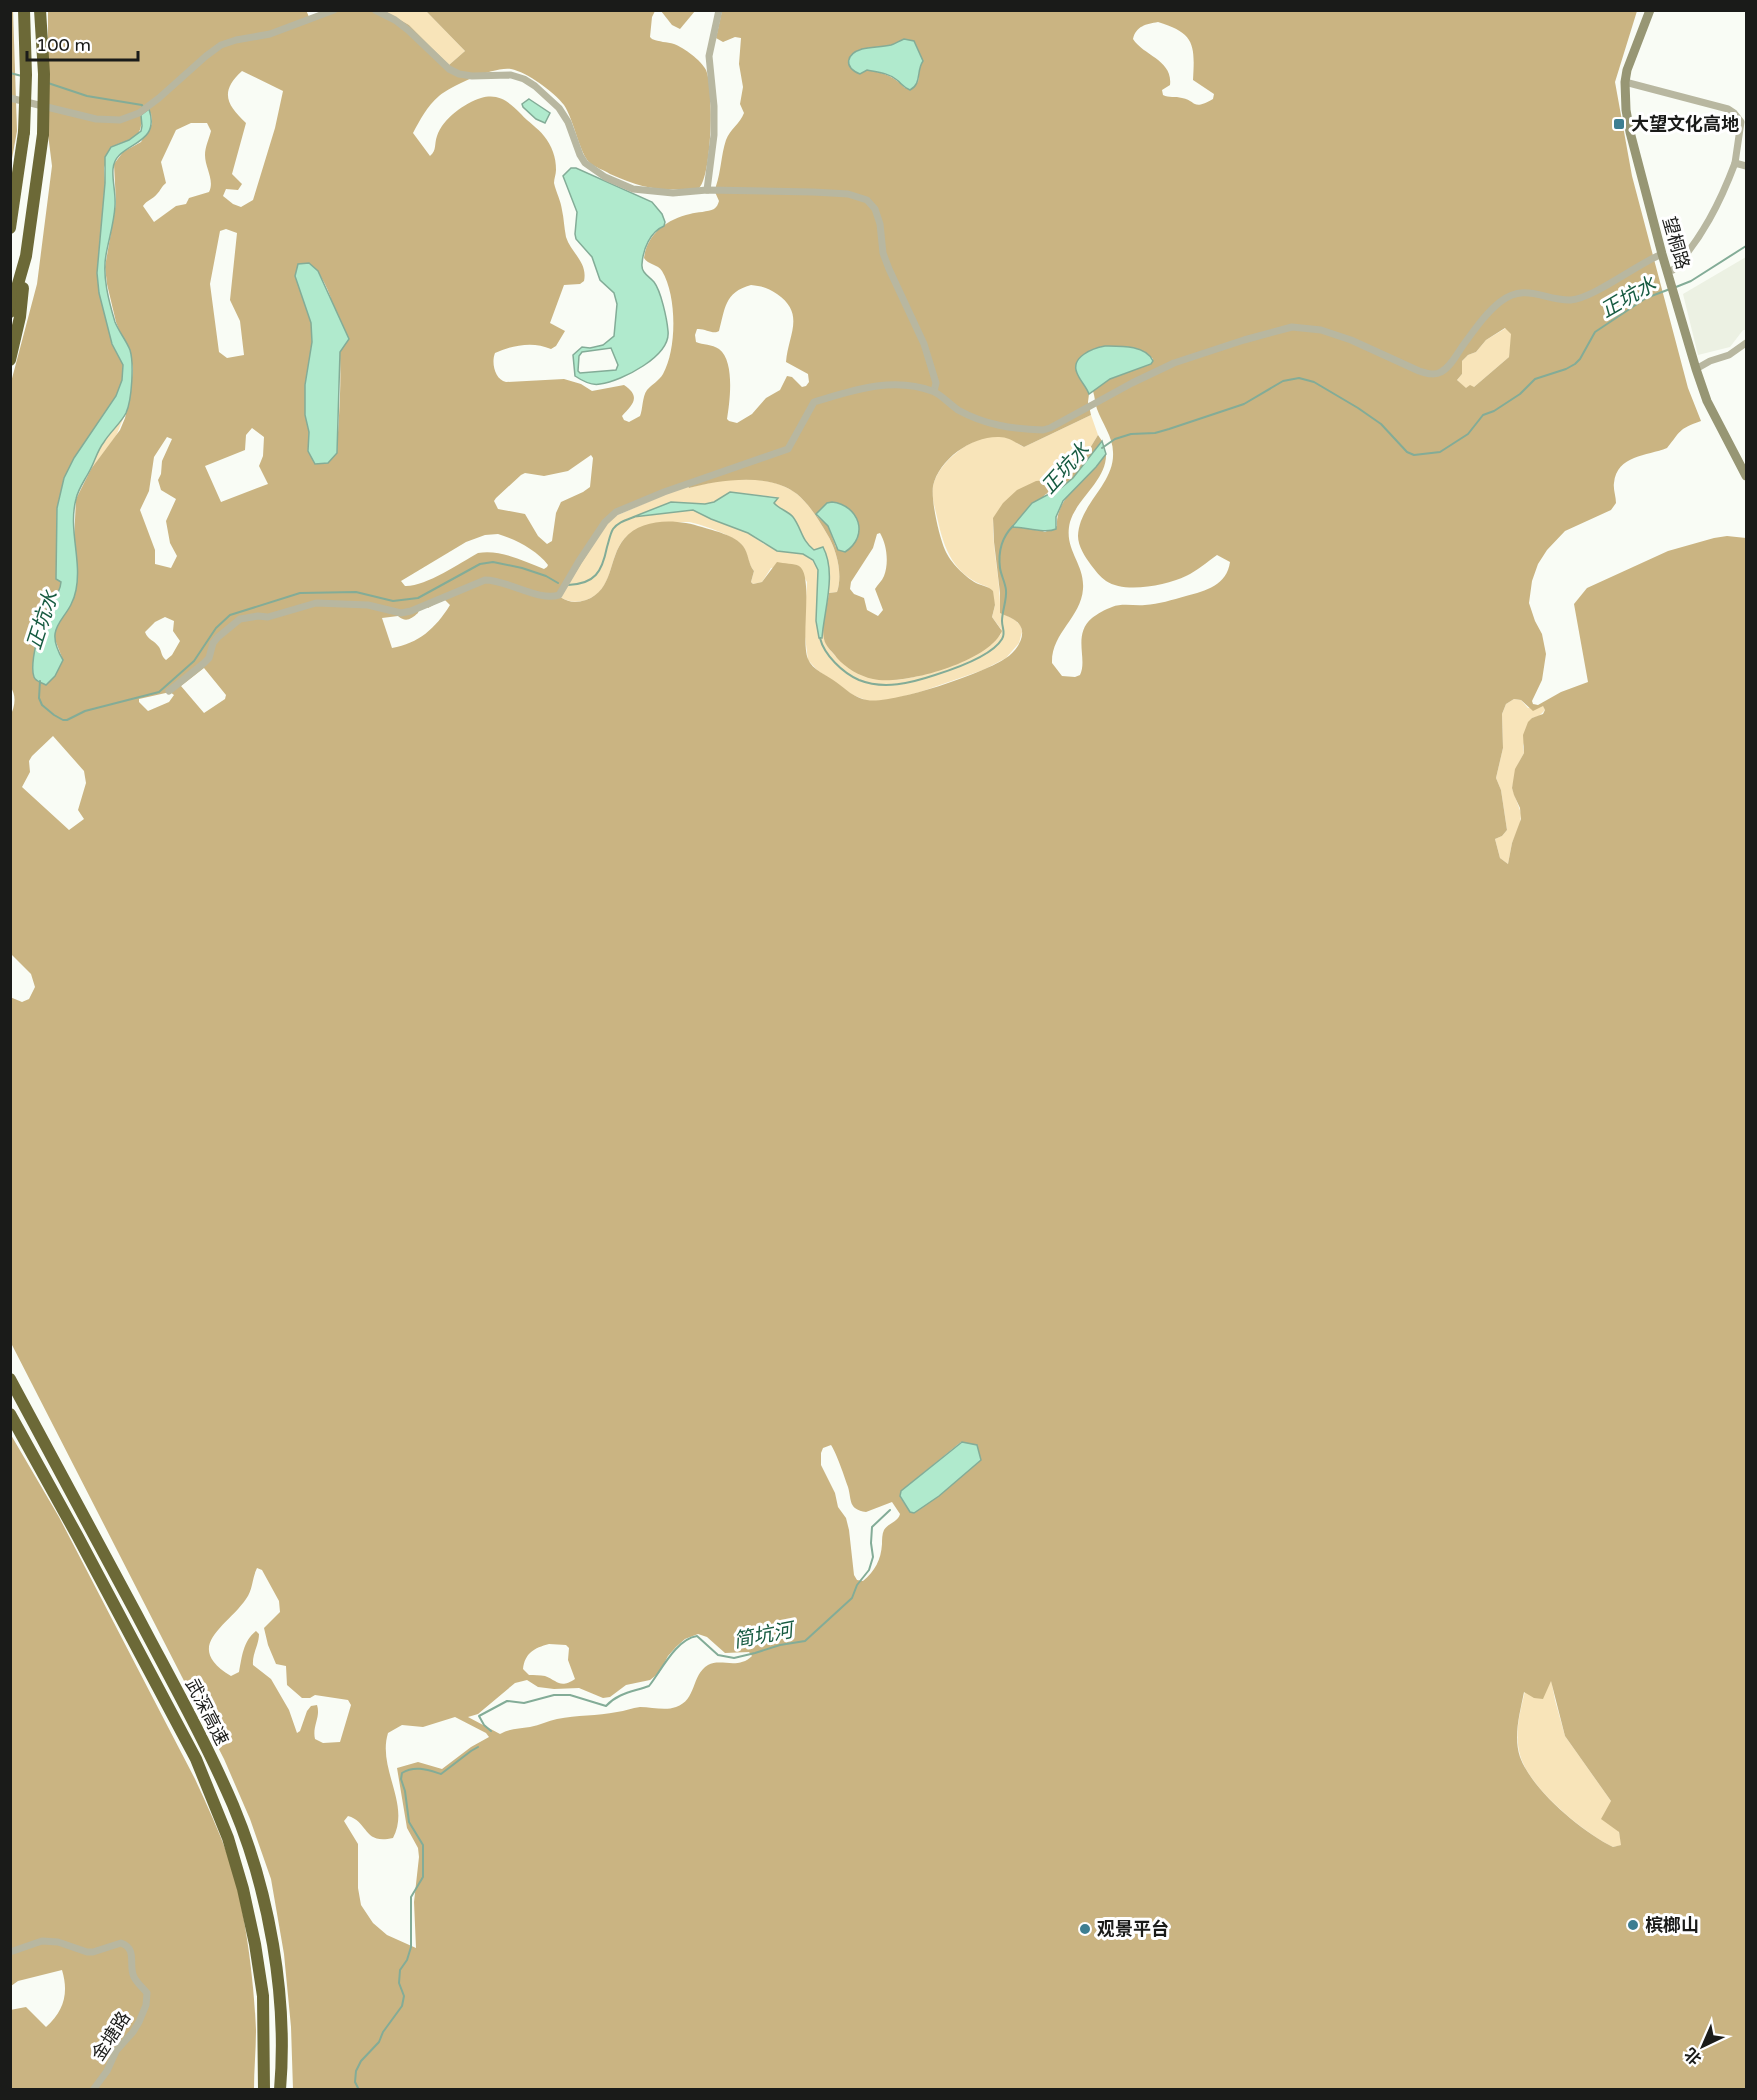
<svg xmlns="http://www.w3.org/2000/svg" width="1757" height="2100" font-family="'Varela Round','Noto Sans SC',sans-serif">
	<rect width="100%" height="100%" fill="#f9fcf5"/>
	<path fill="#ecf1e3" d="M1746,257V330H1743L1730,347L1698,355L1683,294Z"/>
	<g fill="#f8e4b9" fill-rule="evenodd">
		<path d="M385,11H426L465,51L449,65L409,25Z"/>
		<path d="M1506,328L1512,334L1509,357L1474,387L1466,389L1457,380L1462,374V361L1468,355L1476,352L1486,340Z"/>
		<path d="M126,412L116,436L91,469L98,450Z"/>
		<path d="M1091,415L1098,435L1079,466L1066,478H1052L993,518C992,550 1001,581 1000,612L1015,620L1021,626L1022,632L1019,643L1006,658L983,670L920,692L886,701H868L853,695L817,670L808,660L804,629L807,582L797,565L771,568L762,582L753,584L751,582L754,571C747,563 748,550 740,543C731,535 701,524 689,522C675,521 636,527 627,536C607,554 616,590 586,600C575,603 569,602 560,597L580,562L611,518L687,485L689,488C719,479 770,472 797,494C809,504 819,520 827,534C837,550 843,575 837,592L829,593L824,639C829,651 840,662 852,669C889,691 931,675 966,656C979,650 992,645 1001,634V629L992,617L995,605L988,587C954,576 944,550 937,517C935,508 931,496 933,486C939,459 981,428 1008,438C1014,440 1019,445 1024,447ZM730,492L776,497L774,503C779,509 788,511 793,517C802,529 801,540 814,550L820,549L826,605L823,621L818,570L813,561L803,554L788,552L764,544L748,533L711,519L693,510L633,517L671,502L705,504L714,502Z"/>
		<path d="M1514,699L1521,700L1528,708L1543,705L1545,710L1539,716L1532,718L1523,746L1524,753L1518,764L1512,788L1521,813L1520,825L1512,843L1508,864L1500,858L1495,839L1502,836L1507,830L1501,790L1496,778L1503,748L1502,714L1506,704Z"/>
		<path d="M1551,1679L1555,1700L1565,1736L1611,1801L1622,1845L1613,1847C1584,1833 1529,1788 1520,1755C1514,1733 1520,1712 1525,1691Z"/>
	</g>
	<g fill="#cab482" fill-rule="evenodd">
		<path d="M13,10L17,131L11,164L10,11Z"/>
		<path d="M306,10L309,17L329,11H385L409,25L449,65L465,51L426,11H655L652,17L650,37L652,39C659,42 667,42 674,44C684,48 701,60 706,70C714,88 712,175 699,188C662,192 643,189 610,174C604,170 596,168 590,163C580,155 574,120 564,105C554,92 527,72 511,69C495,66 452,85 439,96C427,106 420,120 413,133L430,156C437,150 434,144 437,136C443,118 465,103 481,98C499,93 509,102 521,114C528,122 538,128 544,136C552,146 556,157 556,170C556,174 554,179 554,183C556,192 561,201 562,210C564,219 564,227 566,237C571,253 588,262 584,281L580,284L564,285L550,323L565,331L556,346L551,349C533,341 513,345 495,353C491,363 495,380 506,382L564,379L581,384L592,391L624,385C642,397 632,405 622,416L624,420L629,422L640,416C643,409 642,397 647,390C652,384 659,381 663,374C677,349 677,296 662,271C658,264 648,265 644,258C647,234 667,219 690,214C697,212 708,212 714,209C717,207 718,204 719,201L715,192L716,186C721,172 721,155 726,140C730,129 740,124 744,113L740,104L743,87L739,64L741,38L735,37L723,42L716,38L722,11H1637L1615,82L1632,176L1688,388L1701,421C1678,429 1681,431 1667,448C1647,456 1617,455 1614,483C1613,489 1616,496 1616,503L1611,510L1565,531L1547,550L1538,564L1532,581L1529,603L1535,621L1542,634L1546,654L1542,680L1532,701L1533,704L1538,705L1561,692L1588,682L1574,604L1587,588L1668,551L1714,538L1727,536L1746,538V2089H293L291,2027L284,1954L271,1879L250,1819L224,1759L11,1343L10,997L22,1002L29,999L35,987L31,974L10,953V717C15,706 17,696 10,686V386L37,284L52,166L48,134V11ZM1158,22C1195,33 1195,45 1193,80L1214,94L1213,99C1192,111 1197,101 1182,98C1175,96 1169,98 1163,95L1162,90L1170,85C1173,60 1144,56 1133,39C1136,26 1146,24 1158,22ZM904,39L914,41L921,56L918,82L905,88C893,75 883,73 867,70L859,50L893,45ZM242,71L283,91L275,128L253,200L241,207L233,204L223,196L226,189L238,190L242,184L232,174L246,123C227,105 219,92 242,71ZM151,113L152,124L141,142L123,152L114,164L116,203L105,267L107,284L116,322L121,335L129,347L133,369L130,395L125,418L120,430L91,469L76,499L71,603L56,628L54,637L63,660L45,684L37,680L34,655L43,620L48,606L60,590L61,582L56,579L57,508L64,478L116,396L122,380L123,365L112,344L99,293L97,273L105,183L104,168L111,147C129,138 144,140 141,115ZM191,123H207L211,131C209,139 205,147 205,155C205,168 215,180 209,192L189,198L186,204L176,206L154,222L143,206C147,200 153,199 157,194C161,190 161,187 166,183L161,162L176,130ZM226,229L237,233L230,300L240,321L244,355L227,358L219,352L210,284L220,231ZM309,263C352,300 339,401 337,453L308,451L309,432L305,415V385L312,342L311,323L306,309ZM751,285C762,286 768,288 777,294C806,314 788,335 786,362L808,374L809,382L806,386L802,387L792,377L787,376L780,390L766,398L752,414L737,423L729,421L727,419C730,401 735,361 719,349C712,344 703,345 696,342L695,335L697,329C705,328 713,335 719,331C725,310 724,292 751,285ZM1505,328L1511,334L1509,357L1474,387L1470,385L1466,388L1457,380L1462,374V361L1468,355L1476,352L1486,340ZM1105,346C1122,346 1141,346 1153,359L1151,364L1110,379L1093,391C1095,397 1095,404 1097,409C1102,423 1113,437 1113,452C1115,484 1079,504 1078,536C1078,546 1085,557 1091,565C1095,570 1100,577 1106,581C1125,594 1167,585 1186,576C1197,571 1207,562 1217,555L1230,562C1227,585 1206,591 1186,596C1172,600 1159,604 1145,605C1134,606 1122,603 1112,607C1106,609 1097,614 1092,618C1072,635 1088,659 1080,675L1075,677L1062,676L1052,663C1051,633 1081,618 1083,589C1085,563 1063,550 1070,522C1077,498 1107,480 1106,454C1090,476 1055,497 1057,526L1045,532L1035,528L1012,527L1046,494L1062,487L1073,478L1102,441L1098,435L1079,466L1067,478L1036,481L1017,490L1003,503L993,518L994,542L1000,593V613C1006,616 1014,618 1019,624C1028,635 1016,652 1006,658C985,673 891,705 867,700C854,698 846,689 836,682C827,675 812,670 808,659C800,639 814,575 799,566C794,563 784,564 777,562L762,582L753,584L751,582L754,571C748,564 749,554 743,546C735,535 714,531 702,527C678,519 642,517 624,539C608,558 614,590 586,600C576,603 570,603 560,597L607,523L616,514L687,485L689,488C719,480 770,472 797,494C809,504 819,520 827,534C837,550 843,575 837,592L829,593C827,607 821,625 824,639C825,646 833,652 837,658C846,668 859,676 873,679C903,686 989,662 1002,631L992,617L995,605L993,591C988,586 982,586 976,583C965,577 950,562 945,550C939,536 931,501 933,486C939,459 972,436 999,437C1009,437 1016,443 1024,447L1091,415L1088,402L1089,394L1076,368C1079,355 1091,348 1105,346ZM252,428L264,437L263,456L259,466L268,484L221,502L205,466L245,450L246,435ZM167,437L172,439L162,461L161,474L158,480L161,490L176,499L166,521L170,543L177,556L171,568L155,564V550L140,510L149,491L154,457ZM591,455L593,458L590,487L583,492L561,502L556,513L552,541L547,544L538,536L525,514L498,509L494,501L496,498L521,475L525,473L544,476L568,471ZM845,506L858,522V538L849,549L836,547L828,526L817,516ZM880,533C887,545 889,563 884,576C882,581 878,584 875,589L883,610L878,616L867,610L864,598L854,594L850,589L851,582L873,548L877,534ZM498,534C515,539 537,550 548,565L547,567L544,569C524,561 500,549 478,553C460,563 425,587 405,586L401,581L466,542L485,535ZM444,599L450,605C435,629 419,643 392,648L382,618L398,616C406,623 411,619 418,613L420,606L426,604L428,608ZM165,617L174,621L173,631L180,641L172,655L166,660C161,656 162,652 159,647C154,640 148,640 145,632L155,622ZM204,668L226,695L225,699L204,713L181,686ZM170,692L174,695L169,702L148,711L139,702V699ZM1514,699L1521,700L1533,711L1543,706L1545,710L1543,714L1532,718L1528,722L1523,735L1524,753L1515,769L1512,788L1514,795L1520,808L1521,819L1512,843L1508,864L1500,858L1495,839L1502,836L1507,830L1501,790L1496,778L1503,748L1502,714L1506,704ZM53,736L84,771L86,783L78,810L84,819L69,830L22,787L30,772L29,761L32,756ZM961,1442L981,1460L939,1496L910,1512L900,1497L901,1491ZM831,1445C836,1452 845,1478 848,1487C852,1501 848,1509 866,1512L892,1502L900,1514C898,1522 888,1523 884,1530C882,1534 882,1540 882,1544C881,1560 875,1571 863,1581L857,1580L854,1575L849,1530L846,1518L838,1507L835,1493L821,1465V1453L823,1448ZM257,1568L262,1570L279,1601L280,1612L264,1628L268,1645L276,1664L286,1666L287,1685L302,1698H310L315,1695L348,1700L351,1705L340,1742L323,1743L315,1739C312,1726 321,1717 317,1705L311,1706L307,1711L300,1731L297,1733L289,1710L271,1679L253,1665C252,1654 259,1645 259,1634L256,1631C243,1641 242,1657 239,1672L231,1676C182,1646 227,1627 246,1599C253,1590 252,1578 257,1568ZM698,1634L707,1637L725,1653L749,1652L752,1656C738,1670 721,1658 708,1665C691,1675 697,1700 676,1707C665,1711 652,1707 640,1707C632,1708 625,1711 617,1712C597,1716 577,1715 557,1719C548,1721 540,1725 530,1727C519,1729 511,1728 500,1734L468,1717L478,1714L515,1683L527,1680L538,1687L554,1689L579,1688L603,1698L610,1697L626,1685L650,1680L659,1673L668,1656L676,1647L685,1639ZM549,1644L566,1645L569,1648L568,1660L575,1679C560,1689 558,1681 545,1676C540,1675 534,1675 529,1675L523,1669C525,1653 534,1648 549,1644ZM1551,1681L1565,1736L1611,1801L1601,1819L1619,1832L1621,1845L1613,1847C1582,1832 1532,1790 1520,1757C1513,1736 1520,1713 1524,1692L1534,1698L1543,1699ZM455,1717L486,1733L489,1737L471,1747L442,1769L418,1762L397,1768L407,1828L418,1848L419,1857L414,1902L416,1948L387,1935L373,1923L361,1905L358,1888V1844L344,1821L348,1816C369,1822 363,1845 393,1838C411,1804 377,1769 388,1733L402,1725L423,1727Z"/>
		<path d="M661,11L695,10V11L680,29L672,25Z"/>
		<path d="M11,1435L59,1517L195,1779C207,1805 219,1831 229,1859C245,1906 254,1980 256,2030C256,2050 254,2070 254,2089H11L10,2010L26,2007L46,2027C64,2011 69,1993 62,1970L18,1981L11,1986Z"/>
	</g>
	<g fill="#b0eacd" stroke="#83ac97" stroke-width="1.5" fill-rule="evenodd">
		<path d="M904,39L914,41L923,61C916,71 922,84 910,90C903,87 902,84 897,80C889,73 877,72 867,70L860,74C843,67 846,54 862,49C871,47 881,47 891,45C895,44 899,41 904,39Z"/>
		<path d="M529,99L550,113L545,123L536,119L523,107L522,104Z"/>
		<path d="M149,109C162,148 115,141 113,169C112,181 116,193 115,206C114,223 109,238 106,255C102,276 109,302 115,322C119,332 126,340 130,350C134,363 132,400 126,413C121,423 110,432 104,442C97,451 95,461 90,470C85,480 78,489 76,499C68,529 82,560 76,590C70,622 41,623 63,660L55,676L46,685C41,682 36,682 34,677C29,664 41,619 48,607C53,598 60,594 61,582L56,579L57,508L64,478L74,458L116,396L122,380L123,365L112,344L99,293L97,273L105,183V157L111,147L129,140L141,131L142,126L141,115Z"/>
		<path d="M571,168H576L652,202L662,214L665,222L664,226C650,232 643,249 642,264C641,273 649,276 654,282C661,291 667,319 668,331C671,356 622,381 600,384C592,386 581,380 575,376L573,355L582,347L590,348L603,345L614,336L617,304L614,293L600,280L592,257L576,239L575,234L577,212L563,176ZM611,348L618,365L616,370L580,373L578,371L579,356L582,352Z"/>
		<path d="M309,263L318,271L349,339L340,352L337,453L328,463L315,464L308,451L309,432L305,415V385L312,342L311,323L295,276L298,264Z"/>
		<path d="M1105,346C1120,346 1146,345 1153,361L1151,364L1110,379L1089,394C1086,386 1080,381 1077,373C1070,357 1093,348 1105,346Z"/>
		<path d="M1102,441L1106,454L1096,467L1063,501L1056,517V529C1045,534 1025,527 1012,527L1032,503L1062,487L1073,478Z"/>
		<path d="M730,492L778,498L774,503C779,509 788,511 793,517C802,529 801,540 814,550L823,547C837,573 824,610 822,638H819L816,621L818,570L813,560L803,554L777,551L748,533L711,519L693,510L633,517L671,502L705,504L714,502Z"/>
		<path d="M832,502C859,505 870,536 845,552L838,550L828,526L816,514L827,503Z"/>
		<path d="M962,1442L977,1445L981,1460L939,1496L914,1513L910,1512L900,1496L901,1491Z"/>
	</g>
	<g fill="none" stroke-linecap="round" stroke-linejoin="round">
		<g stroke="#83ac97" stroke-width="2">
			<path d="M10,73L22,76"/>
			<path d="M48,83L87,96L142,105L143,107"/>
			<path d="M1676,287L1691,281L1746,246"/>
			<path d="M1102,448L1115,439L1131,434L1155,433L1169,429L1244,404L1283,381L1299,378L1314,382L1358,408L1381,424L1407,452L1414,455L1440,452L1468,434L1483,415L1494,411L1520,394L1535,379L1566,369L1575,364L1580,359L1595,332L1646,298L1670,289"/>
			<path d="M568,585C595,584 602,572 607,547C609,541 610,534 613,529C618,522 626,520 634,517"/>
			<path d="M820,638C824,655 843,673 859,680C884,690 911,683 935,675C954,669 992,656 1002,639C1006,633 1002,628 1002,621C1002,611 1007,600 1006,590C1005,582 1001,575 1000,568C998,552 1002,537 1013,526"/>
			<path d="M40,681L39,698L42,705L54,715L63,720H67L85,711L159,692L194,661L216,628L230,615L300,593L356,592L393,601L418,598L480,564L493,562L522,568L546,576L558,583"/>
			<path d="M491,1731L484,1725L479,1716L507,1701L524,1703L554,1695H570L606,1706C618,1693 632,1692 649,1686C661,1671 676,1639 697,1636L718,1655L734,1658L755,1653L780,1645L805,1641L852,1598L857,1585L869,1570L873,1557L871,1543L872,1527L890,1510"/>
			<path d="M359,2090L355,2082L356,2071L361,2061L379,2042L383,2032L402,2006L404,1996L399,1983L400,1970L407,1960L411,1947V1897L423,1877V1845L409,1822L405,1791L401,1779L402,1773C415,1765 428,1770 441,1774L471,1751L478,1747"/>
		</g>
		<g stroke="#b8b7a0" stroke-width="7">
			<path d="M375,10L395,20L408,30L449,69L459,74L472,76L511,75L524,79L535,86L559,108L568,122L580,155L585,163L605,177L633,189L673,193L707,190L813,192L848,194L867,200L875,209L880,224L883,253L889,269L924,344L936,383L934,391"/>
			<path d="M1625,82L1728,109L1734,113L1741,122L1735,163"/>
			<path d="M10,98L96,119L120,120L139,113L159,98L206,56L221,45L236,40L270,34L334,10"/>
			<path d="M707,190L714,135V106L709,56L719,10"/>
			<path d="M1667,271L1673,270C1702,238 1720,203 1735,163L1746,166"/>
			<path d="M1696,369L1710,361L1729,355L1746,343"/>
			<path d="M169,691L204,663L209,658L213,643L218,637L240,619L258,616L268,617L316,603L368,605L401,613L411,611L485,580C508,580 539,602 559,595L579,561L605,522L616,512L664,492L788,449L814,402C851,391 893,376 932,391C941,394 949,404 958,410C985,425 1012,429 1043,430L1050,428L1132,383L1174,363L1244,340L1292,327L1321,330L1351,340L1419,371C1426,373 1434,376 1441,372C1451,367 1458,352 1464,344C1475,329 1486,313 1500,302C1526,282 1544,301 1571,300C1594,298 1637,264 1662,254"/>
			<path d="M10,1952L42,1941L58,1942L87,1952H93L121,1943C138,1949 128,1965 134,1977C137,1983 143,1988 147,1993L146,2005L139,2022L133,2032L116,2051L107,2071L93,2090"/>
		</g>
		<path stroke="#979674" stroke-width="9" d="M1650,10L1627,70L1625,82L1626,110L1630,132L1662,254L1696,369L1707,401L1746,476"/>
		<g stroke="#6c6937" stroke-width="12">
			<path d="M10,228L24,132"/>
			<path d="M10,312L26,256L43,134"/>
			<path d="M10,360L20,317L23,288"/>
			<path d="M10,1379C53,1458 95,1537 137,1615C170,1678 205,1740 233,1805C269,1891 288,1996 280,2090"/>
			<path d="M10,1414L78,1537L196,1759L228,1838L243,1889L255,1944L263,1996L264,2090"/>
		</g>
		<g stroke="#6c6937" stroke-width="12">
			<path d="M40,10L44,74L43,134"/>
			<path d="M24,132L26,75L24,10"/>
		</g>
	</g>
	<g fill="#3d7e91" stroke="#fff" stroke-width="2">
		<rect x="1613" y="118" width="12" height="12" rx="3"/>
		<circle cx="1633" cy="1925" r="6"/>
		<circle cx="1085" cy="1929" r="6"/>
	</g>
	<g text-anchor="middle" stroke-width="6" stroke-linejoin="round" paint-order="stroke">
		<g font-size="18" font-weight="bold" fill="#1a1b19" stroke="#fff" text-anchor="start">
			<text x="1631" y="130">大望文化高地</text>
			<text x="1645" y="1931">槟榔山</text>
			<text x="1097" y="1935">观景平台</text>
		</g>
		<g font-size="18" fill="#1a1b19" stroke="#fff">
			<text transform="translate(1676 243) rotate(74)" y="6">望桐路</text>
			<text transform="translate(207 1712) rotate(63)" y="6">武深高速</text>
			<text transform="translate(111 2036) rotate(-57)" y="6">金塘路</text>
		</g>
		<g font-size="20" font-style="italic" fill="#175b41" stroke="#fff">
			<text transform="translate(1628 297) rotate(-30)" y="7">正坑水</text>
			<text transform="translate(1065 468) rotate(-48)" y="7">正坑水</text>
			<text transform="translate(42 620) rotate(-72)" y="7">正坑水</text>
			<text transform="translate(763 1635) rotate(-11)" y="7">简坑河</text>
		</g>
	</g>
	<rect width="1757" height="2100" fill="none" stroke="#1a1b19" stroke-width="24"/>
	<g transform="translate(1703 2046) rotate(224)" stroke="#ffffff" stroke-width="4.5" paint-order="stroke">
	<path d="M0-4.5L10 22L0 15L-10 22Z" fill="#1a1b19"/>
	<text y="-9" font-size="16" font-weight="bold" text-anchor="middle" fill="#1a1b19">北</text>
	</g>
	<path d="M27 51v9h111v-9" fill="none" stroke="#1a1b19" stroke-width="3"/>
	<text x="36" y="51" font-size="18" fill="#1a1b19" stroke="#ffffff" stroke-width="4.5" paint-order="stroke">100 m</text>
</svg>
